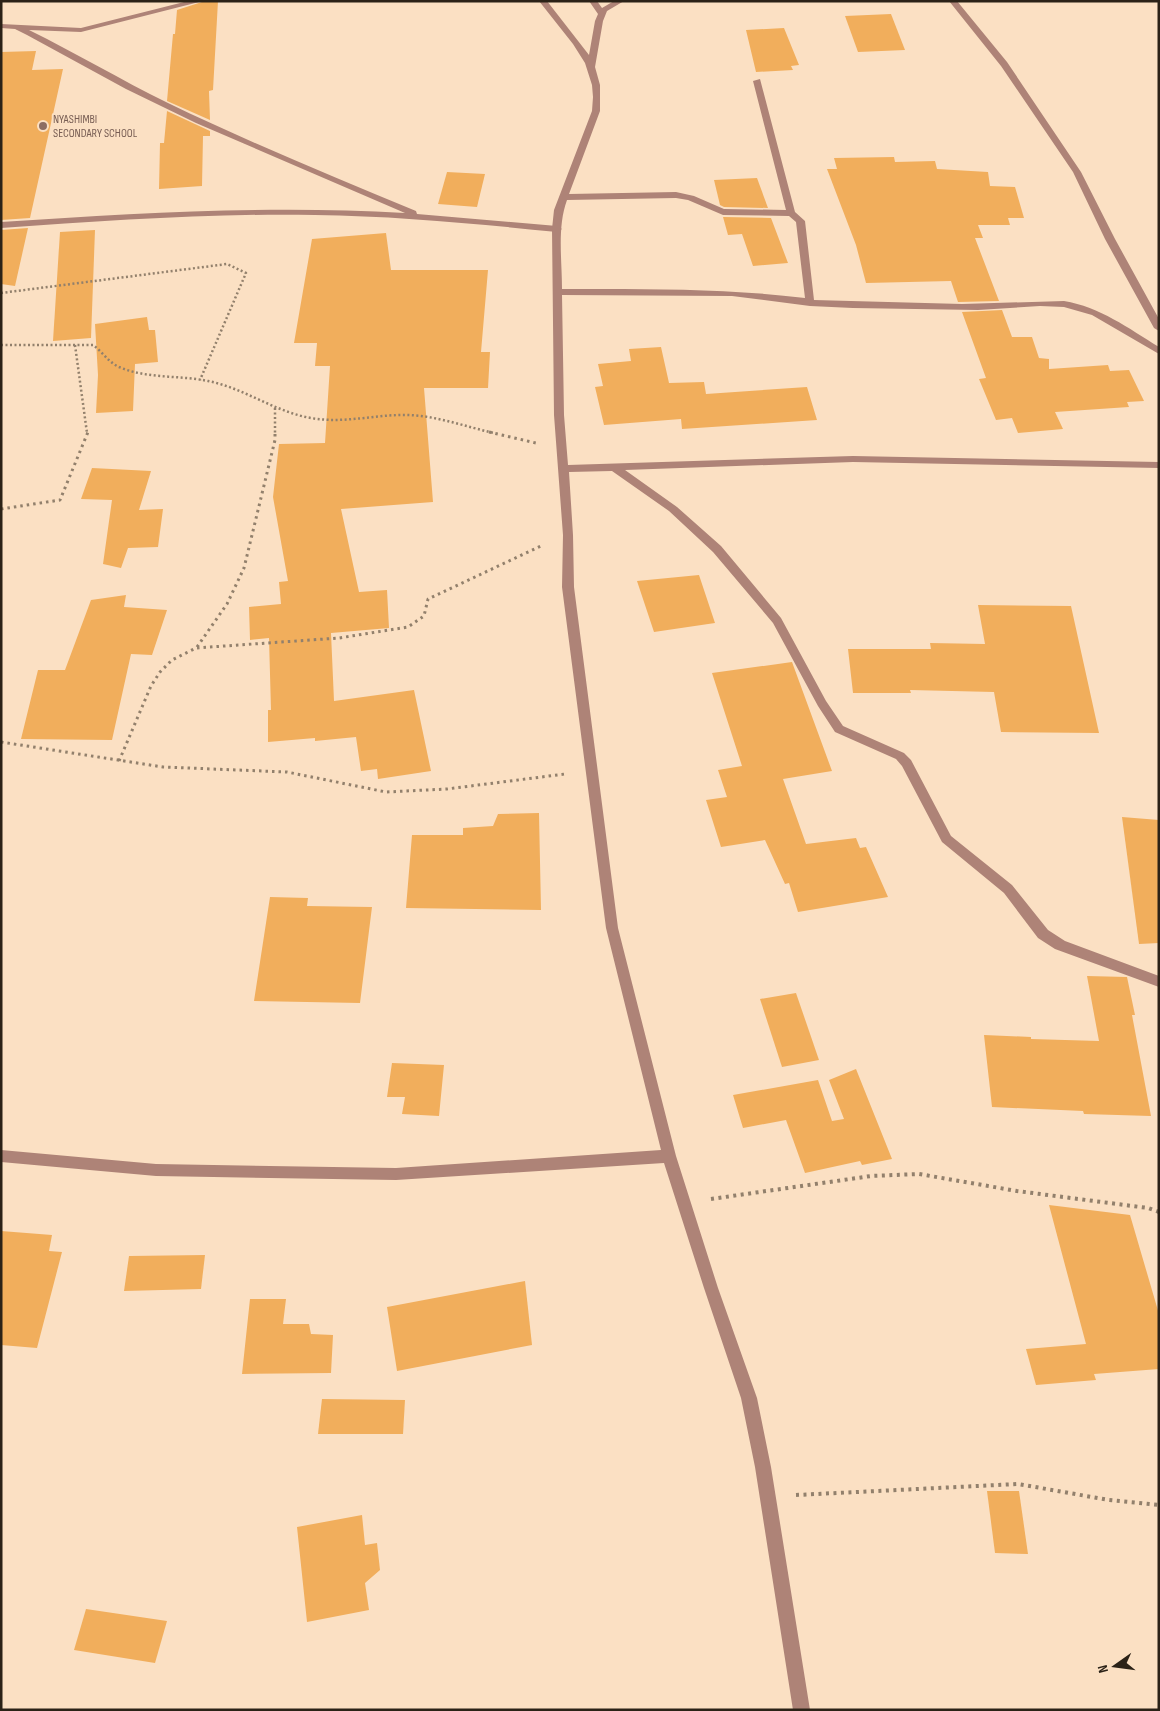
<svg xmlns="http://www.w3.org/2000/svg" width="1160" height="1711" font-family="'Sofia Sans Condensed',sans-serif">
	<rect width="100%" height="100%" fill="#fbe0c3"/>
	<g fill="#f1ae5c">
		<path d="M205,1H218L213,90L209,91L210,120L167,101L173,34H175L177,10Z"/>
		<path d="M891,14L905,50L858,52L845,16Z"/>
		<path d="M784,28L799,65L791,66L793,70L756,72L746,30Z"/>
		<path d="M36,51L32,70L63,69L30,218L1,220V52Z"/>
		<path d="M167,111L210,131V136H203L202,186L159,189L160,143H164Z"/>
		<path d="M894,157L895,162L935,161L937,169L988,172L990,186L1015,187L1024,218H1008L1010,225H978L983,238H975L999,301L958,302L951,281L866,283L856,245L827,169H837L834,158Z"/>
		<path d="M447,172L485,174L477,207L438,204Z"/>
		<path d="M757,178L768,208L724,207L720,205L714,180Z"/>
		<path d="M723,217L771,218L788,263L753,266L742,234L728,235Z"/>
		<path d="M28,228L15,286L1,284V230Z"/>
		<path d="M95,230L91,338L53,341L60,232Z"/>
		<path d="M386,233L391,270H488L481,352H490L488,388H424L433,502L341,509L359,592L387,590L389,628L331,633L334,701L414,690L431,771L378,779L377,769L361,771L356,737L315,741V738L268,742V710H271L269,638L250,640L249,607L281,604L279,582L288,581L273,497L279,444L325,443L330,366H315L317,343H294L312,239Z"/>
		<path d="M1002,310L1012,337H1032L1039,358L1049,359V369L1108,365L1110,371L1129,370L1144,401L1127,402L1129,407L1055,412L1063,429L1018,433L1012,418L996,420L979,379L986,378L962,312Z"/>
		<path d="M147,317L149,330H155L158,362L135,364L133,411L96,413L98,375L95,324Z"/>
		<path d="M661,347L669,383L704,382L706,394L807,387L817,420L682,429L681,419L604,425L595,387L603,386L598,364L631,361L629,349Z"/>
		<path d="M92,468L151,471L139,510L163,509L158,547L128,548L121,568L103,564L112,500L81,499Z"/>
		<path d="M699,575L715,623L654,632L637,581Z"/>
		<path d="M126,595L124,607L167,610L152,655L131,654L112,740L21,739L38,670H65L91,600Z"/>
		<path d="M978,605L1071,606L1099,733L1001,732L994,692L910,690L911,693H853L848,649H931L930,643L985,644Z"/>
		<path d="M792,662L832,771L783,779L806,844L856,838L860,848L866,847L888,897L798,912L789,883L785,884L765,840L721,847L706,800L727,797L718,770L742,766L712,673Z"/>
		<path d="M539,813L541,910L406,908L412,835H463V828L493,826L498,814Z"/>
		<path d="M1122,817L1159,820V943L1139,944Z"/>
		<path d="M270,897L308,898L307,906L372,907L360,1003L254,1001Z"/>
		<path d="M1087,976L1127,977L1135,1015H1132L1151,1116L1084,1114L1083,1111L992,1107L984,1035L1031,1037V1039L1099,1041Z"/>
		<path d="M796,993L819,1060L782,1067L760,999Z"/>
		<path d="M392,1063L444,1065L439,1116L402,1114L405,1097H387Z"/>
		<path d="M856,1069L892,1159L862,1165L860,1161L805,1173L786,1120L743,1128L733,1095L818,1080L832,1121L844,1119L829,1080Z"/>
		<path d="M1049,1205L1130,1215L1159,1314V1369L1094,1374L1096,1380L1036,1385L1026,1349L1086,1344Z"/>
		<path d="M1,1231L52,1235L49,1251L62,1252L37,1348L1,1345Z"/>
		<path d="M205,1255L201,1289L124,1291L129,1256Z"/>
		<path d="M525,1281L532,1345L397,1371L387,1307Z"/>
		<path d="M250,1299H286L283,1324H309L311,1334L333,1335L331,1373L242,1374Z"/>
		<path d="M322,1399L405,1400L403,1434H318Z"/>
		<path d="M987,1491H1019L1028,1554L995,1553Z"/>
		<path d="M362,1515L365,1545L377,1543L380,1570L365,1583L369,1610L307,1622L297,1527Z"/>
		<path d="M86,1609L167,1621L155,1663L74,1650Z"/>
	</g>
	<g fill="none" stroke-linecap="round" stroke-linejoin="round">
		<g stroke="#92806c" stroke-width="2.5" stroke-dasharray="2 2.5" stroke-linecap="butt">
			<path d="M1,293L227,264L246,273L200,380"/>
			<path d="M1,345H93C102,351 108,362 119,367C147,379 179,375 208,381C244,388 275,412 311,418C345,424 376,414 409,415C437,416 467,427 494,433"/>
			<path d="M75,345L87,433"/>
			<path d="M275,408V433"/>
		</g>
		<g stroke="#92806c" stroke-width="3" stroke-dasharray="2.5 4" stroke-linecap="butt">
			<path d="M489,432L536,443"/>
			<path d="M1,509L60,500L88,432"/>
			<path d="M197,647L227,604L244,568L275,440V432"/>
			<path d="M1,742L163,767L287,772L386,792L447,789L565,774"/>
			<path d="M119,761L151,686L160,672L172,660L196,648L339,638L408,627L424,616L428,599L541,546"/>
		</g>
		<g stroke="#92806c" stroke-width="4" stroke-dasharray="3 4.5" stroke-linecap="butt">
			<path d="M711,1199L871,1176L919,1174L1017,1191L1148,1208L1159,1212"/>
			<path d="M796,1495L1018,1484L1109,1500L1159,1505"/>
		</g>
		<path fill="#ae8377" fill-rule="evenodd" d="M188,1H203L81,32L29,30C76,53 121,80 168,103C249,142 333,177 416,211L417,214L557,226L562,229L557,232C477,224 396,216 315,215C210,213 106,221 1,228V222C136,213 270,205 405,213L196,123L126,89L27,35L15,29L1,28V24L81,28Z"/>
		<g fill="#ae8377" fill-rule="evenodd">
			<path d="M539,1H547L589,55L595,21L598,14L589,1H597L602,8L614,1H624L607,11L603,21L595,67L600,85V111L569,194L676,192L694,196L724,209L786,210L753,81L760,79L795,212L805,221L814,300L962,304L1064,301C1100,307 1128,328 1159,347V354L1092,315L1064,307L1040,306L978,310L853,308L810,306L732,296L562,295L564,415L568,465L853,456L1159,462V468L853,462L625,470L677,507L721,546L781,618L826,701L843,726L904,753L911,760L951,836L1012,885L1048,930L1065,941L1159,976V987L1055,949L1038,938L1004,893L942,842L902,766L896,759L835,732L818,706L773,623L713,552L669,511L612,471L569,472L573,535L574,587L618,928L676,1156L718,1288L757,1398L771,1467L810,1710H793L755,1467L741,1398L704,1288L664,1163L396,1180L156,1176L1,1162V1150L156,1164L396,1168L661,1150L606,928L562,587L563,535L554,415L552,229L554,210L592,111L593,97L592,85L585,63L573,44ZM676,198L688,200L723,215L789,216L796,222L805,298C722,288 645,289 562,289C562,260 557,227 567,200Z"/>
			<path d="M949,1H957L1007,62L1081,172L1115,239L1159,319V331L1154,328L1105,239L1073,172L1001,66Z"/>
		</g>
	</g>
	<circle fill="#8d6e63" stroke="#fbe0c3" stroke-width="2" cx="43" cy="126" r="5"/>
	<g text-anchor="middle" stroke-width="4" stroke-linejoin="round" paint-order="stroke">
		<g font-size="12" fill="#785e54" stroke="#fbe0c3" text-anchor="start">
			<text x="53" y="123">NYASHIMBI<tspan x="53" dy="14">SECONDARY SCHOOL</tspan></text>
		</g>
	</g>
	<rect width="1160" height="1711" fill="none" stroke="#2b2217" stroke-width="5"/>
	<g transform="translate(1115 1666) rotate(256)" stroke="#fbe0c3" stroke-width="4" paint-order="stroke">
	<path d="M0-4L9 19L0 12L-9 19Z" fill="#2b2217"/>
	<text y="-8" font-size="14" font-weight="bold" text-anchor="middle" fill="#2b2217">N</text>
	</g>
</svg>
